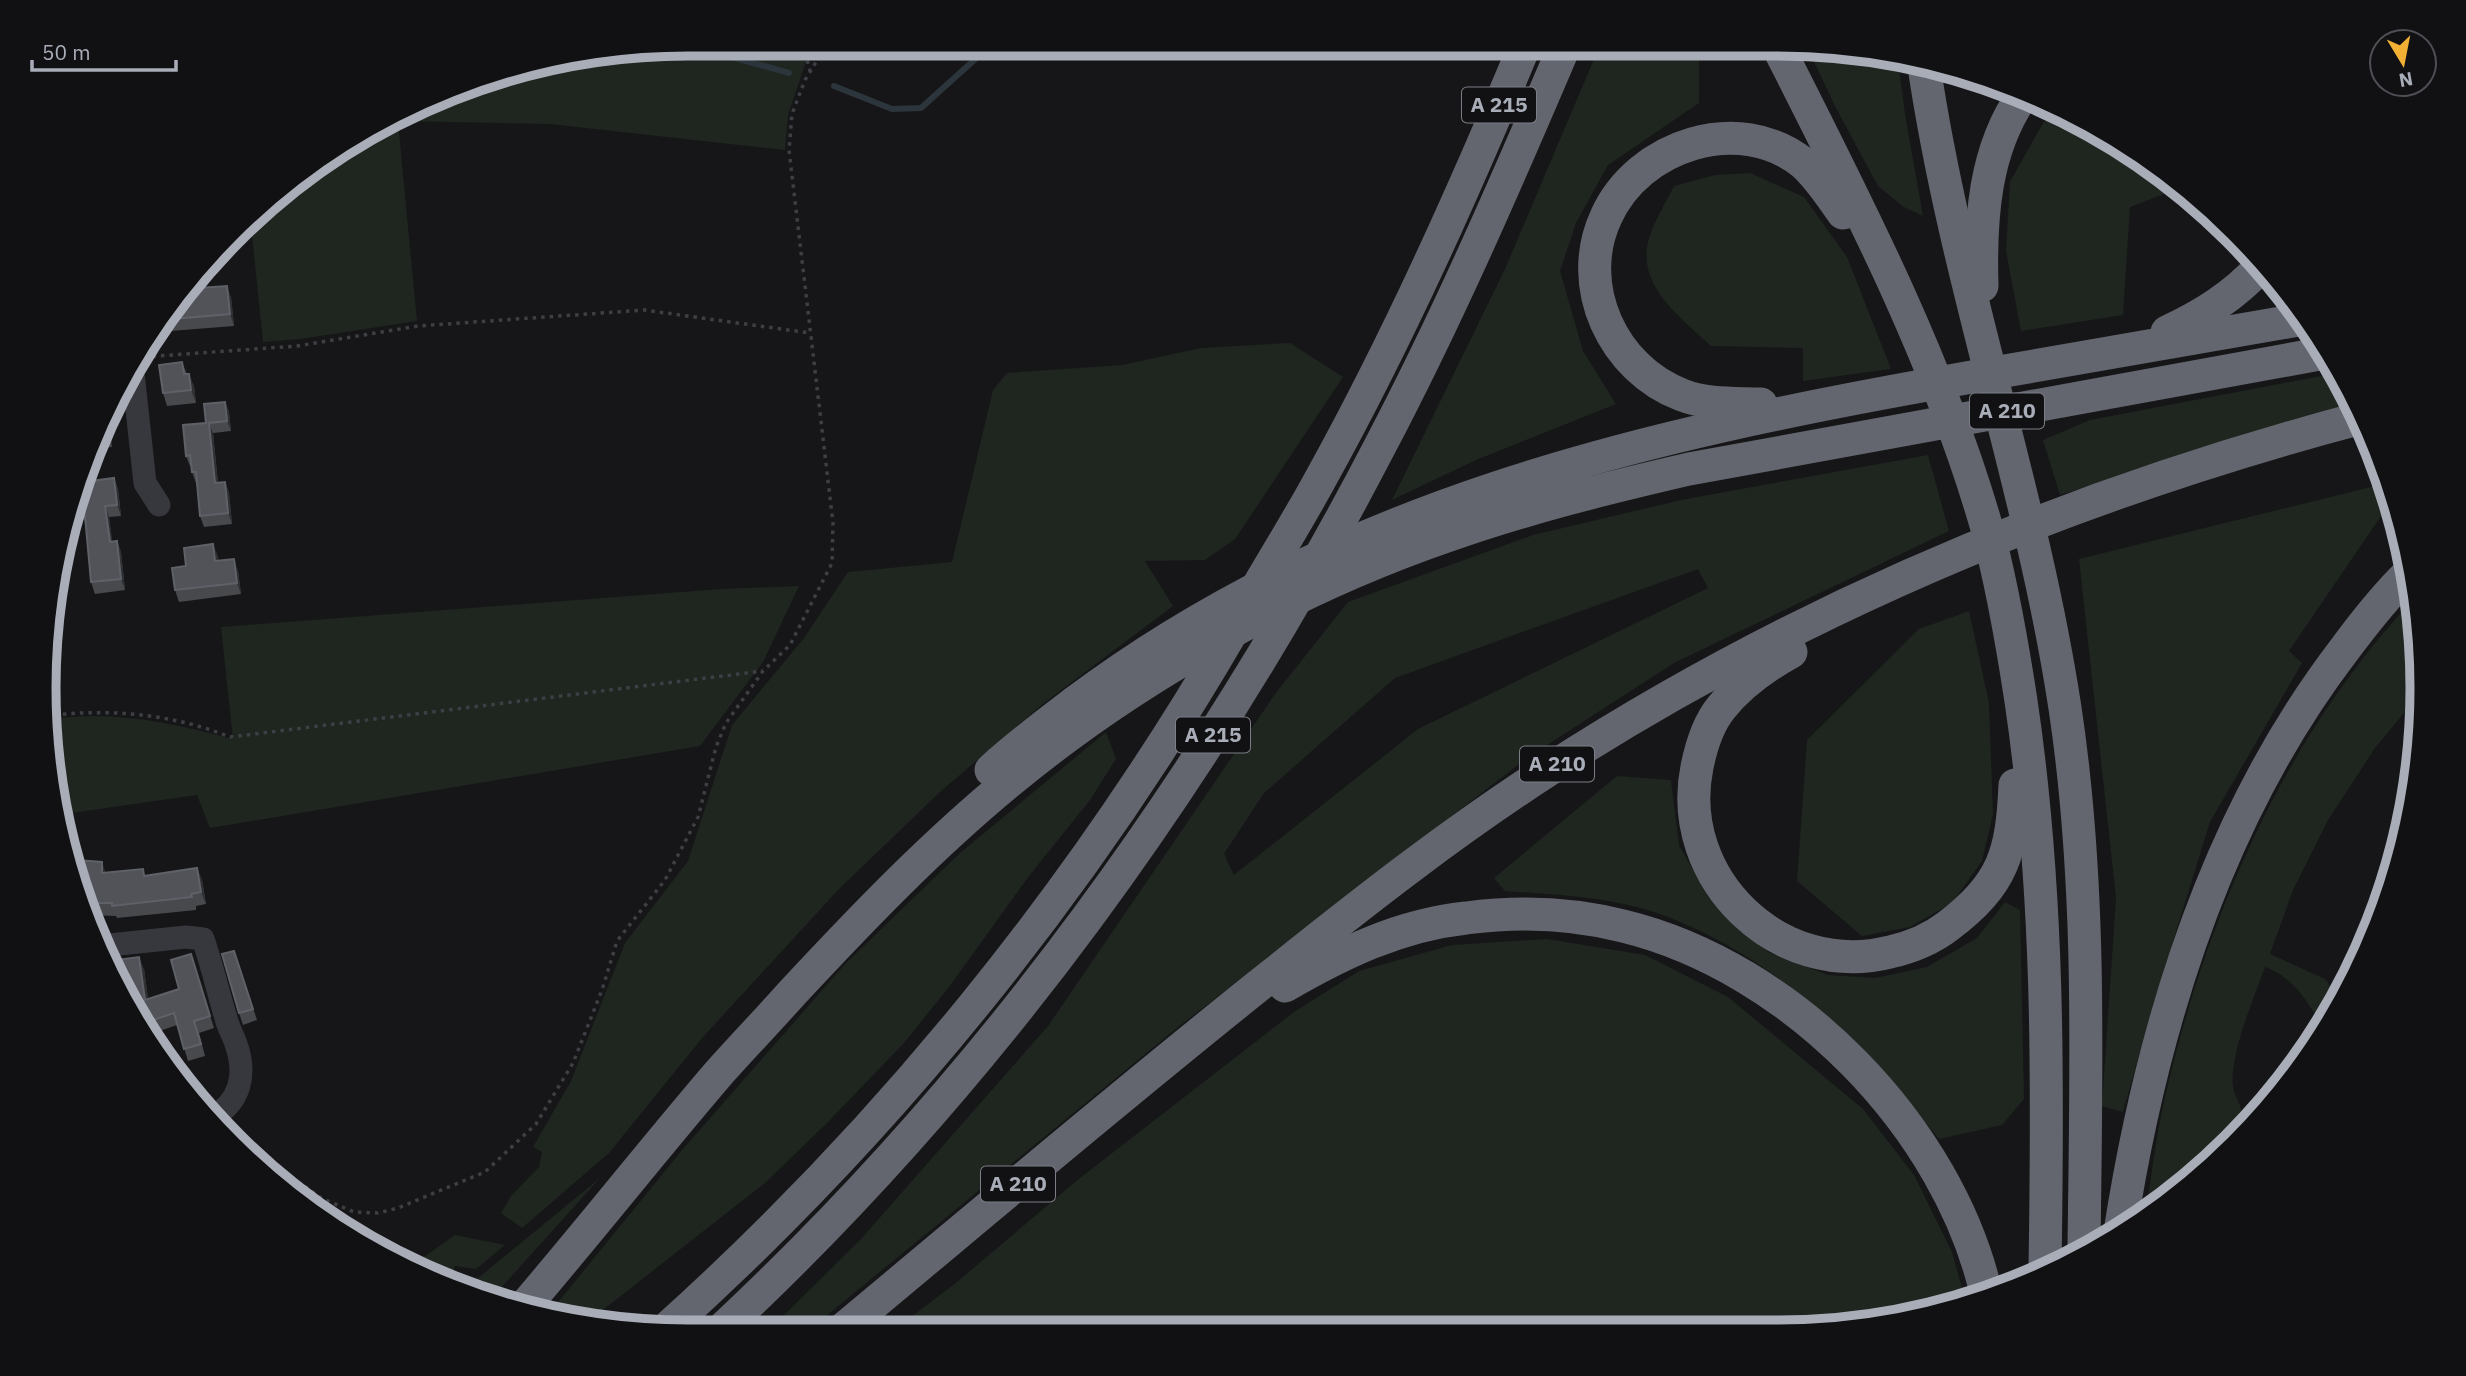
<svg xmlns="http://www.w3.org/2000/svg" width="2466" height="1376" font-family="'IBM Plex Sans',sans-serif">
	<rect width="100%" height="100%" fill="#161618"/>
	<g fill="#1e261f" fill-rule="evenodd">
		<path d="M688,44H812L788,115L785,150L550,124L401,121L481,78Z"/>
		<path d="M1600,45H1699V103L1608,165L1576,223L1560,271L1583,351L1616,404L1476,460L1392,500L1505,269Z"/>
		<path d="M1806,45H1820L1898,61L1905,114L1923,216L1904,207L1878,186L1836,108Z"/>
		<path d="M2057,110L2100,130L2180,188L2130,207L2123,315L2021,331L2006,251L2010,182L2043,123Z"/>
		<path d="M398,122L417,321L300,339L263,342L251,225L296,177Z"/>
		<path d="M1750,173L1804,197L1847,257L1891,369L1803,381V348L1711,346C1678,315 1630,281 1652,230C1658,215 1667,200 1674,186L1715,175Z"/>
		<path d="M1290,343L1343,377L1235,539L1205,560L1145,561L1173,606L1044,703L941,791L839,889L703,1037L609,1153L522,1228L501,1213L511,1196L539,1167L542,1152L533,1147L571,1081L625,943L688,861L732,725L804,638L848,572L952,562L993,390L1007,373L1122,365L1201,348Z"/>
		<path d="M2337,373L2356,404L2060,495L2043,440L2090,420Z"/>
		<path d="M1928,455L1949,531L1674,663L1527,758L1177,1028L809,1330H769L861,1239L1048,1026L1275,694L1348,602L1533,535L1681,500ZM1698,569L1708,588L1418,729L1234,875L1224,854L1264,793L1395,678Z"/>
		<path d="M2383,484L2392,500L2289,651L2302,663L2210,822L2153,1006L2123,1112L2102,1106L2116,898L2079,559Z"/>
		<path d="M799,586L763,662L700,746L210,828L197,795L65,814L45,730L46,720C110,709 172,723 233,739L221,627L721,589Z"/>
		<path d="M2413,600L2421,646L2419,695L2375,748L2328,820L2293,890L2270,954L2325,979L2341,999L2336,1010L2323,1027C2306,1001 2296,979 2265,967C2253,1001 2237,1036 2233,1072C2230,1096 2242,1101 2243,1119C2243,1129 2236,1135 2234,1143L2145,1216C2151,1183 2154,1149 2161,1116C2200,931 2282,738 2413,600Z"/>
		<path d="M1969,611L1989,703L1993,814L1982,861L1952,903L1910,927L1862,936L1797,881L1807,740L1919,629Z"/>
		<path d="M1106,732L1116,759L1090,800L1029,876L949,987L904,1043L826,1124L765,1183L590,1320L550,1312L683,1149L845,964L960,853Z"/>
		<path d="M1617,776L1671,780L1679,845L1708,897L1768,952L1828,975L1875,978L1927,967L1977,938L2005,902L2020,910L2024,1099L2002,1125L1939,1139C1915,1110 1892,1080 1866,1054C1806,991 1713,924 1628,905C1588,896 1546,894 1505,891L1494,878Z"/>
		<path d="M1547,939L1645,955L1728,997L1863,1109L1914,1175L1952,1252L1966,1302L1862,1327L894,1330L957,1282L1080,1178L1294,1012L1359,971L1452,945Z"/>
		<path d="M600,1178L490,1300L481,1298L411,1266L455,1235L505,1245L476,1269L455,1266L453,1274L478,1278Z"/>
	</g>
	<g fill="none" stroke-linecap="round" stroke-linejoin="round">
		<g stroke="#2c353c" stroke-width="6">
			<path d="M685,44L789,73"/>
			<path d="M834,86L892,109L921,108L992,44"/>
		</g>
		<g stroke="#3d3f44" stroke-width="3.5" stroke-dasharray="3.5 5" stroke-linecap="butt">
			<path d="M803,44L810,71"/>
			<path d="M144,357L297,346L418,326L644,310L810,333"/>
			<path d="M46,716C108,708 173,714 230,737L763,671"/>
			<path d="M229,1132L321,1198L354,1212L378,1213L398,1208L485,1172L536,1124L573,1063L602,990L617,941L665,880L698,817L716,747L726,723L763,671L790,645L832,563L833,523L789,150L792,114L805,80L827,44"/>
		</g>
		<g stroke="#37383d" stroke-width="23">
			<path d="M133,373L145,483L159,505"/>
			<path d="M100,946L186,937L203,939C212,965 218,992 226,1018C228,1027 233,1035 236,1044C247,1075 240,1103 211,1118"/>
		</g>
		<g stroke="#63666e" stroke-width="33">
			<path d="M1777,45C1855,199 1938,359 1986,525C2002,583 2012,642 2021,701C2049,890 2048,1078 2045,1269"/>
			<path d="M1924,66C1956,283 2032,491 2065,708C2092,887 2086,1069 2084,1249"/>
			<path d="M1982,286C1980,220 1984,150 2023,95"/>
			<path d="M2167,332C2203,315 2234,296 2261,266"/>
			<path d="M1761,404C1735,403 1707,405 1682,395C1613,369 1574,286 1606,217C1638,145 1739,112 1803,163C1819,177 1830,195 1843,213"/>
			<path d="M1257,588C1278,552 1301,515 1321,478C1398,339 1464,191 1525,45"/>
			<path d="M1791,652C1764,667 1740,684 1721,708C1708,724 1701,747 1697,767C1674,879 1780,980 1890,952C1912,947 1930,940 1948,926C2004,884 2012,852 2015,785"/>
			<path d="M991,770C1017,746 1045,725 1074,703C1336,506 1638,436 1955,380C2071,359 2187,339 2304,319"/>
			<path d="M1285,986C1342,953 1400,925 1466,918C1518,911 1572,913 1623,926C1792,967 1950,1128 1987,1297"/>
			<path d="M2120,1232C2152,1026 2216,817 2344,650C2364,623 2385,596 2409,573"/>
			<path d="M524,1307C590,1230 652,1151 718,1074C743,1046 768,1020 793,992C862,918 932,845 1010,781C1136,677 1293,589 1447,536C1526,508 1607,488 1689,469L2325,353"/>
			<path d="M842,1330C985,1211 1127,1090 1272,975C1362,903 1451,833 1547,771C1797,609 2074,494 2361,418"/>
			<path d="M664,1331C887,1131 1079,894 1230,635"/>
			<path d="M720,1331C991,1079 1209,775 1379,448C1448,317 1507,181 1565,45"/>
		</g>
	</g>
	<g fill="#47494d">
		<path d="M192,288L231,297L234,326L158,332L156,326Z"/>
		<path d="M182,362L187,374L194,386L196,403L167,406L163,393Z"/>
		<path d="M225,402L229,412L231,431L213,433L218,483L225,482L229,493L232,524L204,527L200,516L197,483H196L192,472L191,466H190L186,456L206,423Z"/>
		<path d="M110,424L112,447L99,448Z"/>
		<path d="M114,478L118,489L121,516L109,517L112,542L117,541L121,552L125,590L95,594L91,582L86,526L83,516Z"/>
		<path d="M213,544L218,561L238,571L241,594L179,602L175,590L186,566Z"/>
		<path d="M72,846L78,858V861L106,873L143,869L145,876L197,868L202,880L206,904L196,906V910L117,918L116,916L88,915Z"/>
		<path d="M191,954L214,1028L199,1033L205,1056L188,1061L177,1025L154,1033L109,961L144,969L148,999L179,989Z"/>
		<path d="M238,962L257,1020L243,1025L239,1013Z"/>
	</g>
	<g fill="#2f3033">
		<path d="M227,286L231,297L234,326L230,314Z"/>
		<path d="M189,374L194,386L196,403L191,390Z"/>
		<path d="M225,402L229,412L231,431L227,421Z"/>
		<path d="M209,423L213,433L219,494L215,483Z"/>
		<path d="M110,424V425L112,447L108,434L107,429Z"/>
		<path d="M114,478L118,489L121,516L117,505Z"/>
		<path d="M225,482L229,493L232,524L228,513Z"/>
		<path d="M105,506L109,517L114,553L110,542Z"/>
		<path d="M117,541L121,552L125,590L121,579Z"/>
		<path d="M213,544L218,556L220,573L215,561Z"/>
		<path d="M234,559L238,571L241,594L237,583Z"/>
		<path d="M73,846L78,858L77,867L73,850Z"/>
		<path d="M102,862L106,874L102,873Z"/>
		<path d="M197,868L202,880L206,904L201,892Z"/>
		<path d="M139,957L144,969L150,1012L145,1000Z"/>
	</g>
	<g fill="#525359" stroke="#5f6168" stroke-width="2">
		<path d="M227,286L230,314L161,320L192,288H198Z"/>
		<path d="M182,362L184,374H189L191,390L163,393L159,365Z"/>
		<path d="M225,402L227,421L209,423L215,483L225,482L228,513L200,516L196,472H192L190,455L186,456L183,425L206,423L204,404Z"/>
		<path d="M114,478L117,505L105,506L110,542L117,541L121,579L91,582L85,516H83L80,490L84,482Z"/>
		<path d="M213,544L215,561L234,559L237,583L175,590L172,568L186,566L184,548Z"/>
		<path d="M76,860L102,862V873L143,869L144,876L197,868L201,892L191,894L192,897L112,906V903H85Z"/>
		<path d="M234,951L253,1009L239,1013L222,954Z"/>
		<path d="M191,954L210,1016L194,1021L201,1044L184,1049L174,1013L147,1022L109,961L139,957L145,1000L179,989L171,960Z"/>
	</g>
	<g text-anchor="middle" stroke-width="6" stroke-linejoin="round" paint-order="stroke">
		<g fill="#111113" stroke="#7b7e86" stroke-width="2">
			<rect x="1462" y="87.5" width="74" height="35" rx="5"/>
			<rect x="1970" y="393.5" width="74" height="35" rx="5"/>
			<rect x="1176" y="717.5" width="74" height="35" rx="5"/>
			<rect x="1520" y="746.5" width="74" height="35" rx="5"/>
			<rect x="981" y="1166.5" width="74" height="35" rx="5"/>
		</g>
		<g font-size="21" font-weight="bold" fill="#a8adb8">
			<text x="1499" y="112">A 215</text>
			<text x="2007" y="418">A 210</text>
			<text x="1213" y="742">A 215</text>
			<text x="1557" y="771">A 210</text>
			<text x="1018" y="1191">A 210</text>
		</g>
	</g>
	<path d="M0 0H2466V1376H0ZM688 56H1778A632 632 0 0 1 2410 688V688A632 632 0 0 1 1778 1320H688A632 632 0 0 1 56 688V688A632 632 0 0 1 688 56Z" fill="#111113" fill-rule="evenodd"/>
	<path fill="none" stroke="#a8adb8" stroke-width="9" d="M688 56H1778A632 632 0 0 1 2410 688V688A632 632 0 0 1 1778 1320H688A632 632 0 0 1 56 688V688A632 632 0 0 1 688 56Z"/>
	<g transform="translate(2403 63) rotate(170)"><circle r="33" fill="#111113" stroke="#4d4f55" stroke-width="2"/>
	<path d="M0-5L12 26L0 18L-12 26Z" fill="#f2b134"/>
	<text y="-10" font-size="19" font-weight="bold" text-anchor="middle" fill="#a8adb8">N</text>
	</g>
	<path d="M32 60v10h144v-10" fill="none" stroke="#a8adb8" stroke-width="3.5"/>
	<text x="42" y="60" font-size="21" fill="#a8adb8" stroke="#111113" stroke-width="5" paint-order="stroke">50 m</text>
</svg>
